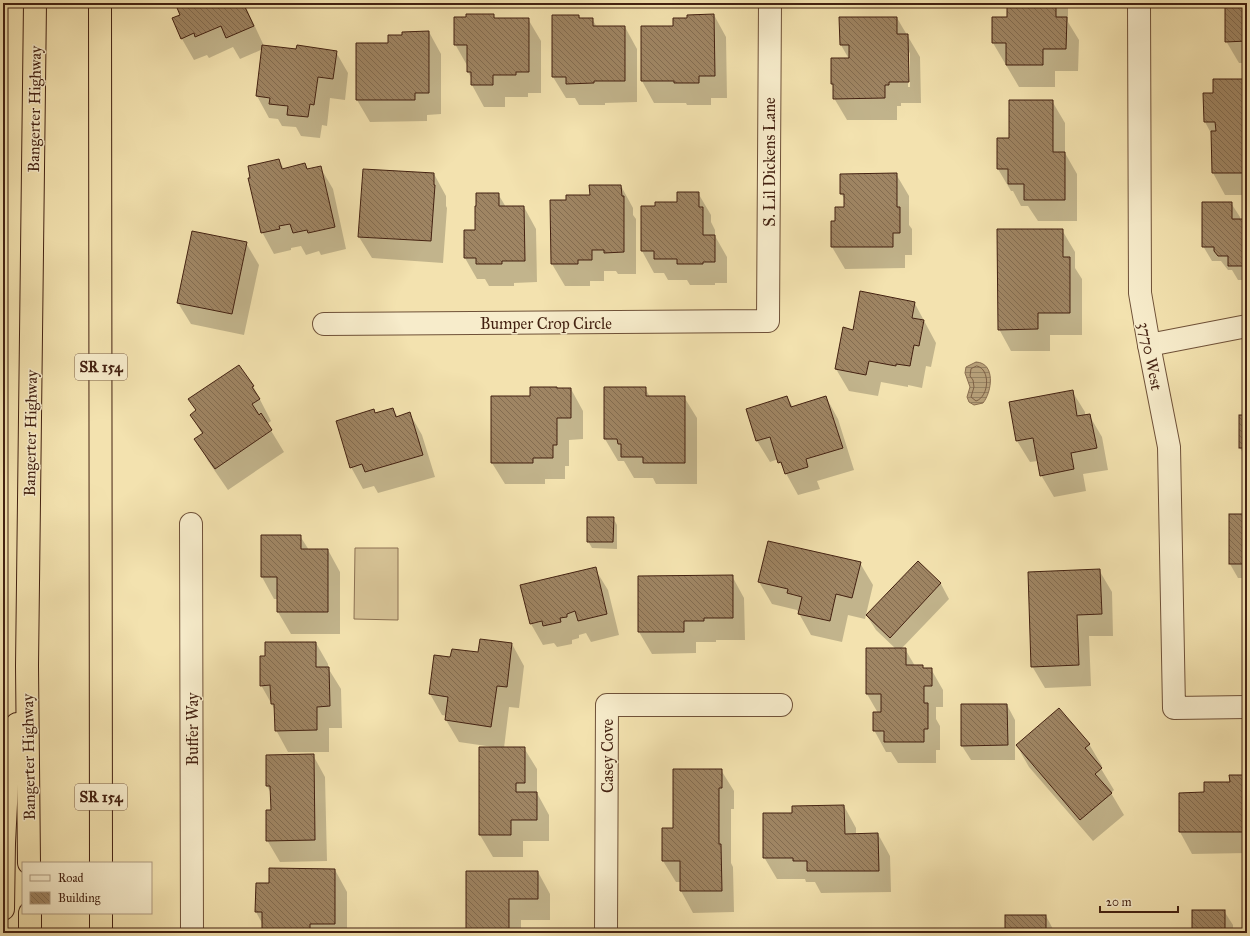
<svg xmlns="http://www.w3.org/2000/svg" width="1250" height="936" font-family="'IM FELL Great Primer',serif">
	<defs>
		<pattern id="water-rules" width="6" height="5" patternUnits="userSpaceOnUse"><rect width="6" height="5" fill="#b7a079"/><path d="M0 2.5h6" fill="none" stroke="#968262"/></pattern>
		<pattern id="building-back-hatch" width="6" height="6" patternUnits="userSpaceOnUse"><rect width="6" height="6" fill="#9f8563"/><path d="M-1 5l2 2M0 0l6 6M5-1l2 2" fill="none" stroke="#836c50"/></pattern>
	</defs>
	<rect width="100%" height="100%" fill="#f3e2af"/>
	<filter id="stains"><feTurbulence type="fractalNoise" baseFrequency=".005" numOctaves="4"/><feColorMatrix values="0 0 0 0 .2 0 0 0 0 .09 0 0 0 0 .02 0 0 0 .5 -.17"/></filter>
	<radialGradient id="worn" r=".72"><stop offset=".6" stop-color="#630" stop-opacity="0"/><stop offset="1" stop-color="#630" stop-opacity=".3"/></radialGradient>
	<path fill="#d5c194" stroke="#8c7152" d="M355,548H398V620L354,619Z"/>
	<path fill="url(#water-rules)" stroke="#896d4f" d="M976,362C996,363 992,392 983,403L974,405L969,402L967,397L970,387L965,373L966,367Z"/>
	<g fill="#0003" fill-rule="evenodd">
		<path d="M176,3H244L264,46L297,50L336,52L348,73L345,100L330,98L327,126L322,125L320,138L301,136L296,127L282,126L278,119L269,118L257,96L263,49L240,59L233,47L209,58L207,55L194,60L182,39V15Z"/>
		<path d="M1008,3H1068V22L1079,40L1078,71H1055V87H1019L993,43V18H1008Z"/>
		<path d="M1226,3H1247V63H1239L1226,41Z"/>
		<path d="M493,15L496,19H528L541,41V93H528V97H505V107H484L472,85V79L468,72V67L455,44L467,18Z"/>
		<path d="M714,15L726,37L727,98H711V105H687L686,103H654L642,81V27H674L688,19Z"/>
		<path d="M579,16L581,19H592L597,27H625L637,49V102L605,103V105H579L575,98H566L553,77Z"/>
		<path d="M840,18H897L920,57L921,103H901V106H897V120H847L834,98V87L832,84V59H849L841,45ZM908,51L910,53V87H908Z"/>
		<path d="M429,32L441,54V114L427,115V121L370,122L357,100V44H389L403,36Z"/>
		<path d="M1247,80V195H1225L1213,173L1212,135L1205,122L1204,94H1214Z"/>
		<path d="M1052,101L1065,123V153L1077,174V221H1038L1028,206H1021L1013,191H1011L998,169V139H1010Z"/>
		<path d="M279,160L284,169L305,164L308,170L320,167L333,189L346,249L321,255L319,251L306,255L301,246L291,248V250L274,254L262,232Z"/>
		<path d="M434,174L446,196V206L447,208L443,263L372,258L359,237Z"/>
		<path d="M896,174L909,196V225L912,229V255H905V268L845,269L832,247L836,222L845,208V199L841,194Z"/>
		<path d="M621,186L633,208V215L636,219V274H618L616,271H604V281H590V286H565L552,264L551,201H567L591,196Z"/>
		<path d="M698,193L711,215V222L715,230V236L727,257V283H715V285H690L687,280H668L664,273H654L642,251V207H656L678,203Z"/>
		<path d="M498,194L506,207H524L536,229L537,282L514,283V286H489L485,279H477L465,258Z"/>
		<path d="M1231,203L1240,217V220H1247V280H1238L1232,270H1228L1221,261H1212L1203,246Z"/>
		<path d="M1062,230L1075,252V268L1082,279V335H1050V351H1011L999,329Z"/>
		<path d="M246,243L259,265L244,335L191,324L178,303Z"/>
		<path d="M914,302L936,343L931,367L926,366L922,388L908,385V387L881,382L878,396L849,391L836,369L854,331Z"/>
		<path d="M253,386L271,421L267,424L284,452L228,490L208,461L196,439L202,434L191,415L196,411L190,399Z"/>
		<path d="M645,388L650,397H684L697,418V484H656L653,478H634L624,461H618L605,439Z"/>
		<path d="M558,389H571L583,411V439L569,440V466H565V479H545V484H505L492,463L531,397Z"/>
		<path d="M1072,391L1085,412V416L1089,415L1102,437L1108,470L1083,474L1086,491L1054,497L1041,475L1038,461L1030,462L1017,441Z"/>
		<path d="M787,397L793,407L826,397L838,419L854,470L817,481L820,489L798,495L778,459L770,462L757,441Z"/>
		<path d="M393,409L398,417L410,414L422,435L435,477L378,493L374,486L363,489L351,467L374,411L376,414Z"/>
		<path d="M1240,416H1247V460L1240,448Z"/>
		<path d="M1247,515V578H1238L1230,564Z"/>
		<path d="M613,518L617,525V549L592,548L588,541Z"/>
		<path d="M262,536H300L309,550H328L340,572V634H291L278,612V599H274L262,577Z"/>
		<path d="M918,562L941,584L949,599L901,649H905L915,666H922L924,669H931L943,690V707H936V719L940,726V750H936V763H898L891,752H886L874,730L878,713L867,694V649H896L876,630L867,616Z"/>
		<path d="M860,563L873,585L865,619L848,615L842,642L811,635L797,610L772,604L759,582Z"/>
		<path d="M595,569L608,590L619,635L591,642L586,633L579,635V638L572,640V644L557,647L554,643L543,645L531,624Z"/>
		<path d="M1099,570L1112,592L1113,636H1089L1091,686L1045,688L1032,666Z"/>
		<path d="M732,576L744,598L745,640H716V642H696V653L652,654L639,632Z"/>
		<path d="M481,640L512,644L524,666L519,708L509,707L504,748H524L537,769V793L549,815V841H523V857H493L480,835L493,747L459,742L446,720L447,716L442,715L430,694L451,658L479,653Z"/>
		<path d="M316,643L328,664V668L341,689L342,728H329V752H288L276,730L275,710L261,685L266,657Z"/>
		<path d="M1007,705L1015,720V760H971L962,746Z"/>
		<path d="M1089,744L1102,766L1100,767L1114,790L1111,793L1124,815L1093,841L1029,767L1017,746Z"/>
		<path d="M313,755L325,777L327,861L280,862L267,840L272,811L271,793L267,786Z"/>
		<path d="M721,770L734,791V809H731V863L733,867L734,912L693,913L681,891V882H676L663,861L674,829Z"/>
		<path d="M1247,776V853L1192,854L1180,832L1205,793Z"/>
		<path d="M844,806L856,828V835L878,834L890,856L891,892L821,893L815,882H806L805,879H777L764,857L793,814Z"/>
		<path d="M335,870L347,892V933H263V925L256,912L257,884H270Z"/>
		<path d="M538,872L550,894V920H521V933H467Z"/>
		<path d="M1224,911L1233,925V932L1247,933H1193Z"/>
		<path d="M1046,916L1054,931V933H1006Z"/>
	</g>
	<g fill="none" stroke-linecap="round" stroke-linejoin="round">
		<path stroke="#7d6045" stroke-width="1" d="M977,366C991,369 989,397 976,401L971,397L974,387L973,380L970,376L971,369Z"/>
	</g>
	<g fill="url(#building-back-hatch)" stroke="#432111">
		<path d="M175,3H243L254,26L226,38L221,26L195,37L194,33L181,39L172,18L180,15Z"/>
		<path d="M1007,3H1056V17H1067L1066,49H1043V65H1006V43H992V17H1007Z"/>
		<path d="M1225,3H1247V41L1225,42Z"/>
		<path d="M466,14H494V18H529V72H516V75H493V85H471V72H467V45H454V17H466Z"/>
		<path d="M714,14L715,76H699V83H674V81H641V26H673V18H687V15Z"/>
		<path d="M552,15H579V18H593V26H625V81H594V83L566,84V77H552Z"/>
		<path d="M839,17H897V34H908L909,82H889V85H885V98L833,99V84H831V58H849V45H840Z"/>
		<path d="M429,31V93H415V100H356V43H388V35H402V32Z"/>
		<path d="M262,45L296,49L297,45L337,51L333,79L318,77L314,105L310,104L308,117L287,115L288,106L269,104L270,98L256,96Z"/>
		<path d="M1213,79H1247V173H1212L1211,131H1216L1215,122H1204L1203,93H1213Z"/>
		<path d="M1009,100H1053V152H1065V200H1024V184H1008V169H997V138H1009Z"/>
		<path d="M279,159L282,169L305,163L307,169L321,166L335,227L308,233L307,230L293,233L290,224L279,226L280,229L261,233L248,178H250L248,166Z"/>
		<path d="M363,169L434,173V185H435L431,241L358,237Z"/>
		<path d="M897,173V207H900V233H893V247H831V221H835V207H844V194H840V174Z"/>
		<path d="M589,185H621L622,196H624V252L604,253V250H592V260H578V264H551L550,200H566V195H590Z"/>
		<path d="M677,192H699V207H703V235H715V262H703V264H677V259H654V251H641V206H655V202H677Z"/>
		<path d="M476,193H499V206H524L525,261H502V264H476V258H464V230H475V206H476Z"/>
		<path d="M1202,202H1232V219H1247V266H1228V256H1218L1214,251V247H1202Z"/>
		<path d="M997,229H1063V257H1070V313H1038V329L998,330Z"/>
		<path d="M192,231L247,242L232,314L177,303Z"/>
		<path d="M860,291L915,302L912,318L924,320L919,346L914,345L910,366L896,364V366L869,361L866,375L835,369L843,327L853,330Z"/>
		<path d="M239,365L254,386L252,387L260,399L252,404L259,415L261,413L272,430L215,469L194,439L203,433L190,415L196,410L188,399Z"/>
		<path d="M530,387H557V388H571V418H557V445H553V458H533V463H491V396H530Z"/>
		<path d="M604,387H646V396H685V463H643V457H621V444H618L617,439H604Z"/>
		<path d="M1073,390L1077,416L1090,414L1097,448L1071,453L1074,469L1040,476L1033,438L1016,441L1009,402Z"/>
		<path d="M787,396L791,407L826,396L843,448L806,459L808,467L785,474L781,462L778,463L770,437L756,441L746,409Z"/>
		<path d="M393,408L396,417L410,412L423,455L365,472L362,464L350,468L336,421L374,409L375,413Z"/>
		<rect x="1239" y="415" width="8" height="33"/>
		<rect x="1229" y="514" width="18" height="50"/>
		<path d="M587,517H614L613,542H587Z"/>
		<path d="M261,535H301V549H328V612H277V577H261Z"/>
		<path d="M768,541L861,562L852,598L836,594L830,621L798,614L802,597L787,593L788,589L758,582Z"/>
		<path d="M918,561L941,583L890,638L866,615Z"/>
		<path d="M596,567L607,614L578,621L575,611L567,614V617L560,618L561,622L543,626L542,621L530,624L520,585Z"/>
		<path d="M1100,569L1102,614L1077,615L1079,665L1031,667L1028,572Z"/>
		<path d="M733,575V618H704V621H684V632H638V576Z"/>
		<path d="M480,639L512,643L507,687L497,686L491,727L445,720L448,697L429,694L434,655L450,657L452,649L478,652Z"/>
		<path d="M265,642H316V667H329L330,706L317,707V730L275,731L274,704H271L270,685L260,686V656H265Z"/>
		<path d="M866,648H906V665H923V668H932V686H924V703H928V729H924V742H884V731H873V712H881V694H866Z"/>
		<path d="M961,704H1007L1008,745L961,746Z"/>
		<path d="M1059,708L1090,744L1085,748L1102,768L1095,774L1112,793L1080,820L1016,745Z"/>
		<path d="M479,747H525V783H516V792H537V820H511V835H479Z"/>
		<path d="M314,754L315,840L266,841V810H271L270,786H266V755Z"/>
		<path d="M673,769H722V788H719V844H721L722,891H680V861H662V828H673Z"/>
		<path d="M1229,775H1247V832H1179V793L1204,792V782H1230Z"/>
		<path d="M844,805L845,834L878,833L879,871H807V861H793V858H763V813H792V806Z"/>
		<path d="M269,868L335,869V924H310V933H262V912H255L256,883H269Z"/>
		<path d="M466,871H538V899H509V933H466Z"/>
		<rect x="1192" y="910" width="33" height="23"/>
		<rect x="1005" y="915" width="41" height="18"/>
		<path d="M1232,931L1247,932V933H1232Z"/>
	</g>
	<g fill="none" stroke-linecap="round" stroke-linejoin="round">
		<g stroke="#6f5138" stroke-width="24">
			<g id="minor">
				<path d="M1139,3L1140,293L1149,345L1169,447L1174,708L1247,707"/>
				<path d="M324,324L768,321L770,3"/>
				<path d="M1149,345L1247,326"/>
				<path d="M191,524L192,933"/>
				<path d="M606,933L607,705H781"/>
			</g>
		</g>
		<g stroke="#432111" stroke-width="24">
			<g id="highway">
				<path d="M100,3L101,863"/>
				<path d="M29,863L27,666L35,3"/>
				<path d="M3,909L4,843L7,784L17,724"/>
				<path d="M30,913V933"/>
				<path d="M101,913V933"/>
			</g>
		</g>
		<use href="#minor" stroke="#f7eccb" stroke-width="22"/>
		<use href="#highway" stroke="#f3e2af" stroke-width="22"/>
	</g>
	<g text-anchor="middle" stroke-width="3" stroke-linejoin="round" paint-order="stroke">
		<g fill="#f7eccb" stroke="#795e49" stroke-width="1">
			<rect x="75" y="354" width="52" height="26" rx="3"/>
			<rect x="75" y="784" width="52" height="26" rx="3"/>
		</g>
		<g font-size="15" font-weight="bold" fill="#432111">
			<text x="101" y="372">SR 154</text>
			<text x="101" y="802">SR 154</text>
		</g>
		<g font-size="16" fill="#432111" stroke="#f7eccb">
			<text transform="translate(34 109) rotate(-89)" y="6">Bangerter Highway</text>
			<text transform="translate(769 162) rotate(-90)" y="6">S. Lil Dickens Lane</text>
			<text x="546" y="329">Bumper Crop Circle</text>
			<text transform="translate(1151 356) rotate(79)" y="6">3770 West</text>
			<text transform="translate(30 433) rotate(-89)" y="6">Bangerter Highway</text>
			<text transform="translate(192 729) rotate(-90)" y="6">Buffer Way</text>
			<text transform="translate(607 756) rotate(-90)" y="6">Casey Cove</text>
			<text transform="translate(28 757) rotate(-91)" y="6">Bangerter Highway</text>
		</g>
	</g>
	<rect width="1250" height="936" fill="none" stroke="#f3e2af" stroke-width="16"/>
	<rect x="4" y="4" width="1242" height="928" fill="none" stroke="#432111" stroke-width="2"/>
	<rect x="8" y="8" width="1234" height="920" fill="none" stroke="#432111"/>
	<rect x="22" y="862" width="130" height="52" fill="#f7eccb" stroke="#af9b81"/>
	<rect x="30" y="875" width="20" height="6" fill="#f7eccb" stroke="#af9b81"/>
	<text x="58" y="882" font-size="12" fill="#432111">Road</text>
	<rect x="30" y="892" width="20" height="12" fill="url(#building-back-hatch)" stroke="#af9b81"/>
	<text x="58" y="902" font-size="12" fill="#432111">Building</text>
	<path d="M1100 906v6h78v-6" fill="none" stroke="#432111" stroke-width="2"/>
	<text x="1106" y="906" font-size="12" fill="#432111" stroke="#f7eccb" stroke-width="3" paint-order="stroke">20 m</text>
	<rect width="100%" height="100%" filter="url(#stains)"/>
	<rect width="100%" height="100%" fill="url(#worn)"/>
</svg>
